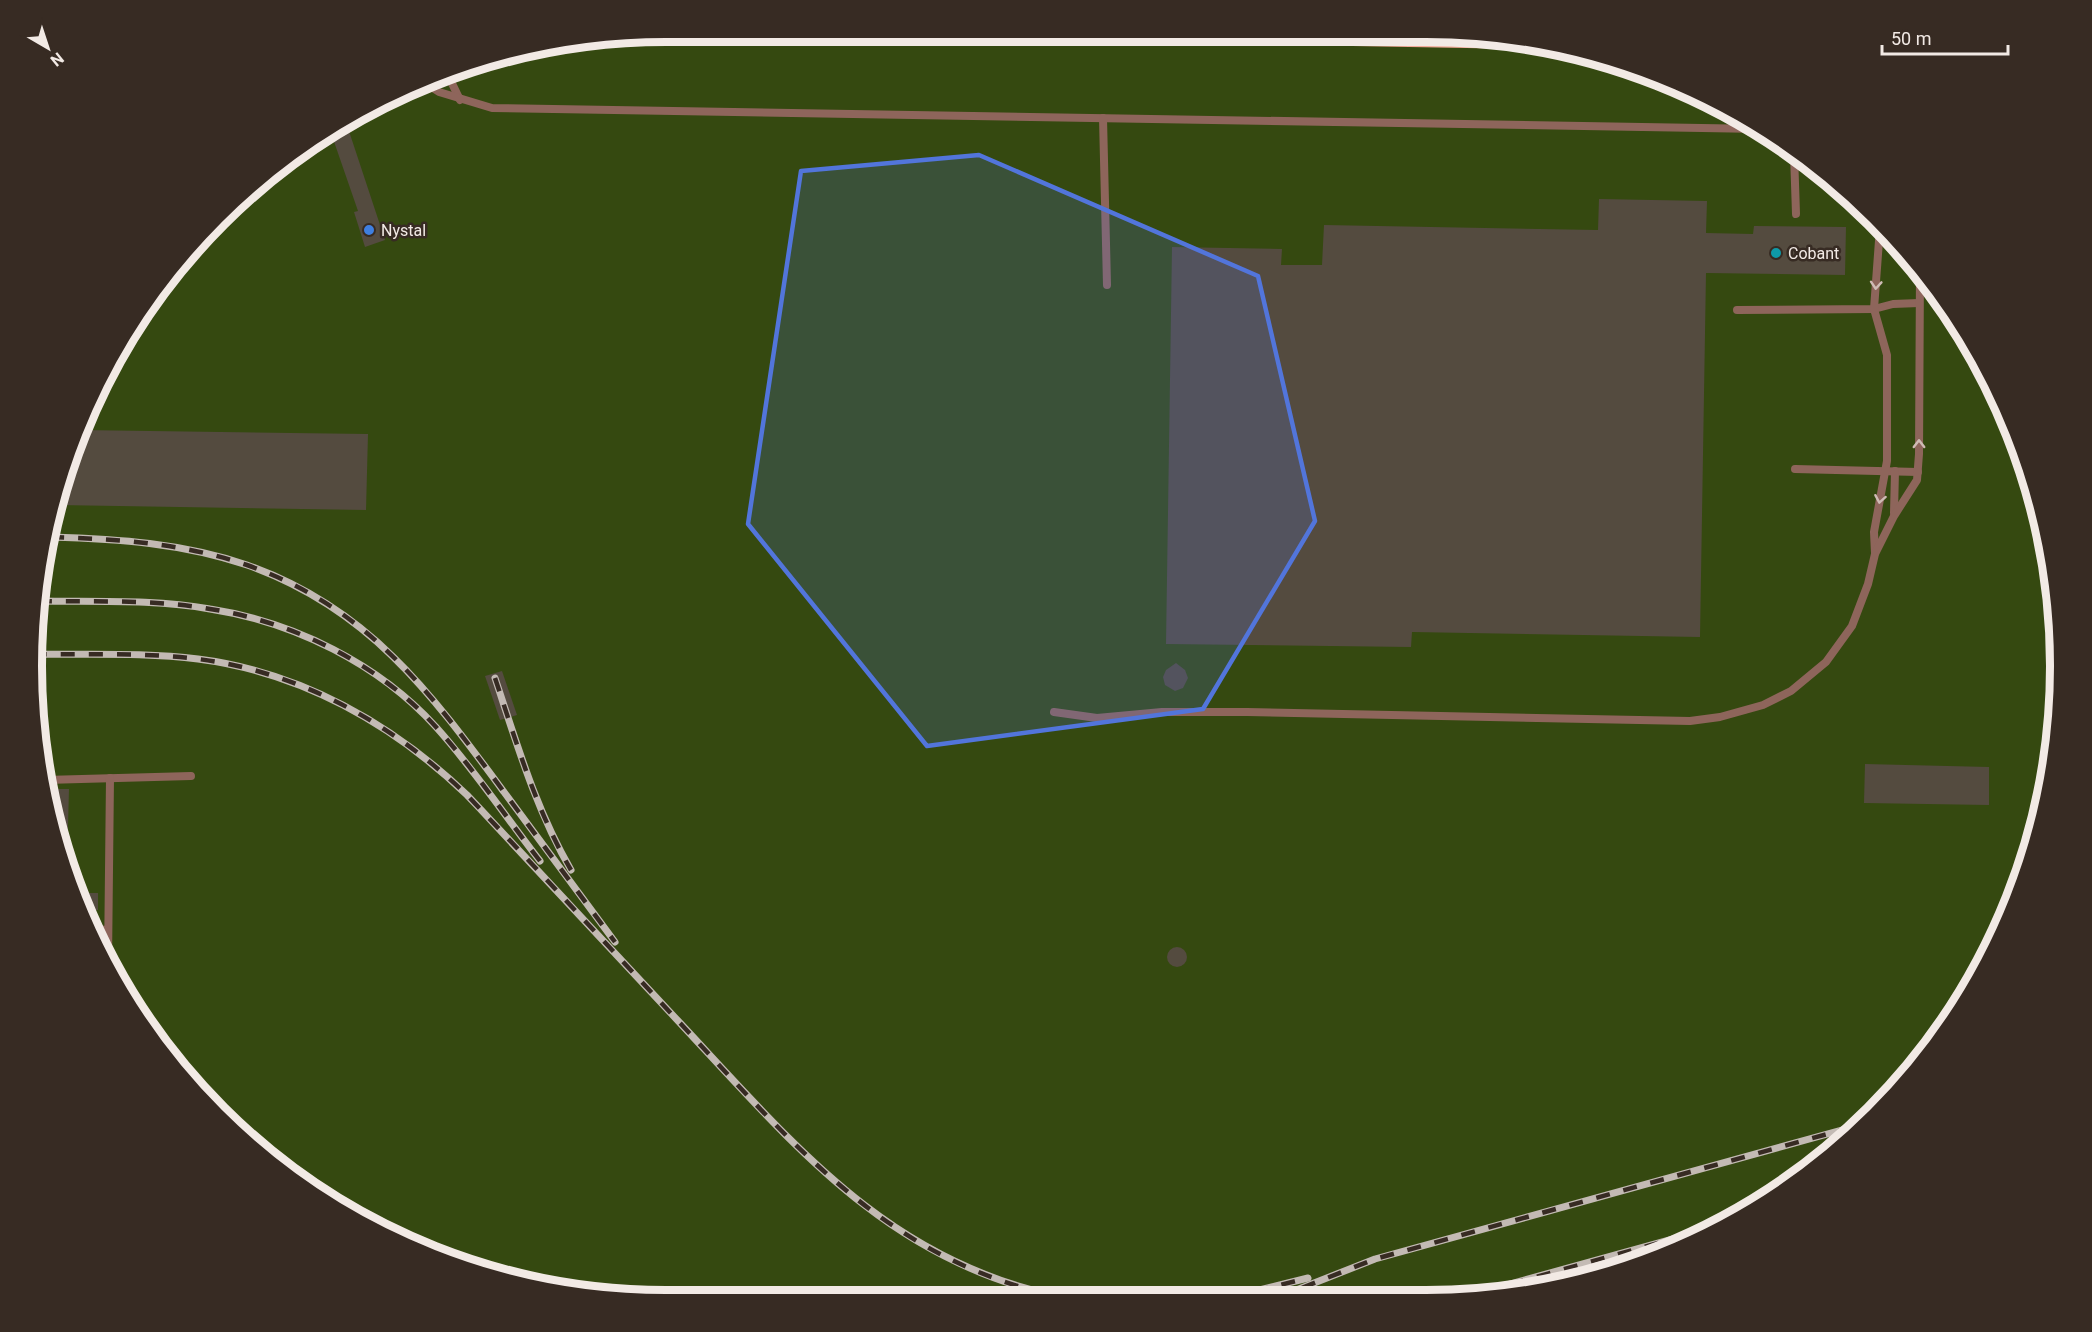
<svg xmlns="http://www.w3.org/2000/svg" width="2092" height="1332" font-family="Roboto,sans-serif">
	<rect width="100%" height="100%" fill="#372b23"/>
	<path fill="#354910" d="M583,37H1509L1669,80L1744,117L1844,189L1929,279L1995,385L2039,501L2059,624L2055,748L2027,870L1976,983L1903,1084L1813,1169L1707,1235L1591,1279L1467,1299L584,1295L423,1252L314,1194L248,1143L189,1084L117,984L53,830L33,708V625L65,462L116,349L163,279L247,189L313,139L462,65Z"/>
	<g fill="#544b3f">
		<path d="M346,122L385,240L365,247L354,212L358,211L330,130Z"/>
		<path d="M1599,199L1707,201L1706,233L1753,234L1754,226L1846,227L1845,275L1706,273L1700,637L1412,632L1411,647L1166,644L1172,247L1282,249L1281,265H1322L1324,225L1598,230Z"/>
		<path d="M80,430L368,434L366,510L57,505L65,462Z"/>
		<path d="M1176,663L1185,670L1188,678L1183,688L1175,691L1165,685L1163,677L1166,670Z"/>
		<path d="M502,671L517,715L500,720L485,676Z"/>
		<path d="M1865,764L1989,767V805L1864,803Z"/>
		<path d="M46,789H69L67,863L53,830Z"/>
		<path d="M79,893H98V910H86Z"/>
		<circle cx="1177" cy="957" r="10"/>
	</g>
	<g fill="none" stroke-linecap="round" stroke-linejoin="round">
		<g stroke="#8e655b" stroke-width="8">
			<path d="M447,73L460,100"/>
			<path d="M425,83L439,92L492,108L1761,129"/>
			<path d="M1103,118L1107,285"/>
			<path d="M1794,153L1796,214"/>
			<path d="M1737,310L1874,309L1893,304L1919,303"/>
			<path d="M1795,469L1918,472"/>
			<path d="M1894,513L1895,471"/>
			<path d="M1875,553L1874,532L1887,461V355L1874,309L1880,227"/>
			<path d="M1054,712L1097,718L1162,712H1247L1690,721L1720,717L1763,705L1791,691L1826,662L1852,626L1868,584L1875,554L1894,516L1917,480L1919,454L1920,269"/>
			<path d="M45,780L191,776"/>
			<path d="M94,929L108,930"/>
			<path d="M108,962L110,778"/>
		</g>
		<path stroke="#f3ab9a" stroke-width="16" d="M1296,37L1523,41"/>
		<g stroke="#c3bab4" stroke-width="7">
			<g id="rail">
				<path d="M50,537C118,539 182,543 247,565C369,608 431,693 504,792C541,842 578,892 615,942"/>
				<path d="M38,601C95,602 154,599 210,609C294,622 379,664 436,727C474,769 505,816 540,861"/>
				<path d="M33,654C87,655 144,652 198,659C301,672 393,724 467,795C539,871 610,948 681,1024C794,1145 890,1263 1062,1297"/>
				<path d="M495,678C517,744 536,810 571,870"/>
				<path d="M1227,1298L1308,1278"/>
				<path d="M1276,1298L1375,1259L1860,1125"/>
				<path d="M1456,1299L1723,1225"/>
			</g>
		</g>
		<use href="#rail" stroke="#372b23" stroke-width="4.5" stroke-dasharray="14" stroke-linecap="butt"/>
	</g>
	<defs><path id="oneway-chevron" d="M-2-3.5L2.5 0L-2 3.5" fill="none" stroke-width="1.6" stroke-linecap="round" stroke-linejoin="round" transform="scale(1.5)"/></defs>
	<g stroke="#cfbbb5">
		<use href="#oneway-chevron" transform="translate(1876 285) rotate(94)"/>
		<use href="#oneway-chevron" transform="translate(1919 444) rotate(-90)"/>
		<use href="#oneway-chevron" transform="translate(1880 499) rotate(100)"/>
	</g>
	<path fill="#5275db" fill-opacity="0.2" stroke="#5275db" stroke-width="4.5" stroke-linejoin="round" d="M979,155L1258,276L1315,521L1203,709L927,746L748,524L801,171Z"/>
	<circle fill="#3f7fe0" stroke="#372b23" stroke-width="2" cx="369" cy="230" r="6"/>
	<circle fill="#0f9aa8" stroke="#372b23" stroke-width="2" cx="1776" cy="253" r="6"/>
	<g text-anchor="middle" stroke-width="5" stroke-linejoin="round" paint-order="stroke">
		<g font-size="16" fill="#f2eae5" stroke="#372b23" text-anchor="start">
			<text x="381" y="236">Nystal</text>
			<text x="1788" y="259">Cobant</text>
		</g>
	</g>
	<path d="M0 0H2092V1332H0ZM666 42H1426A624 624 0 0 1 2050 666V666A624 624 0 0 1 1426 1290H666A624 624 0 0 1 42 666V666A624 624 0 0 1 666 42Z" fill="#372b23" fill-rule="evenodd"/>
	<path fill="none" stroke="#f2eae5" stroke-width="8" d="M666 42H1426A624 624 0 0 1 2050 666V666A624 624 0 0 1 1426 1290H666A624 624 0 0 1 42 666V666A624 624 0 0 1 666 42Z"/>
	<g transform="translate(48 48) rotate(141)" stroke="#372b23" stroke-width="4.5" paint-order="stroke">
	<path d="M0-4.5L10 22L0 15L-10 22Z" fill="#f2eae5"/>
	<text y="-9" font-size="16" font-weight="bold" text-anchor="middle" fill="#f2eae5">N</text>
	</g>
	<path d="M1882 45v9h126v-9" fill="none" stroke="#f2eae5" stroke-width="3"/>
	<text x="1891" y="45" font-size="18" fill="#f2eae5" stroke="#372b23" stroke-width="4.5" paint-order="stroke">50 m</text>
</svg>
